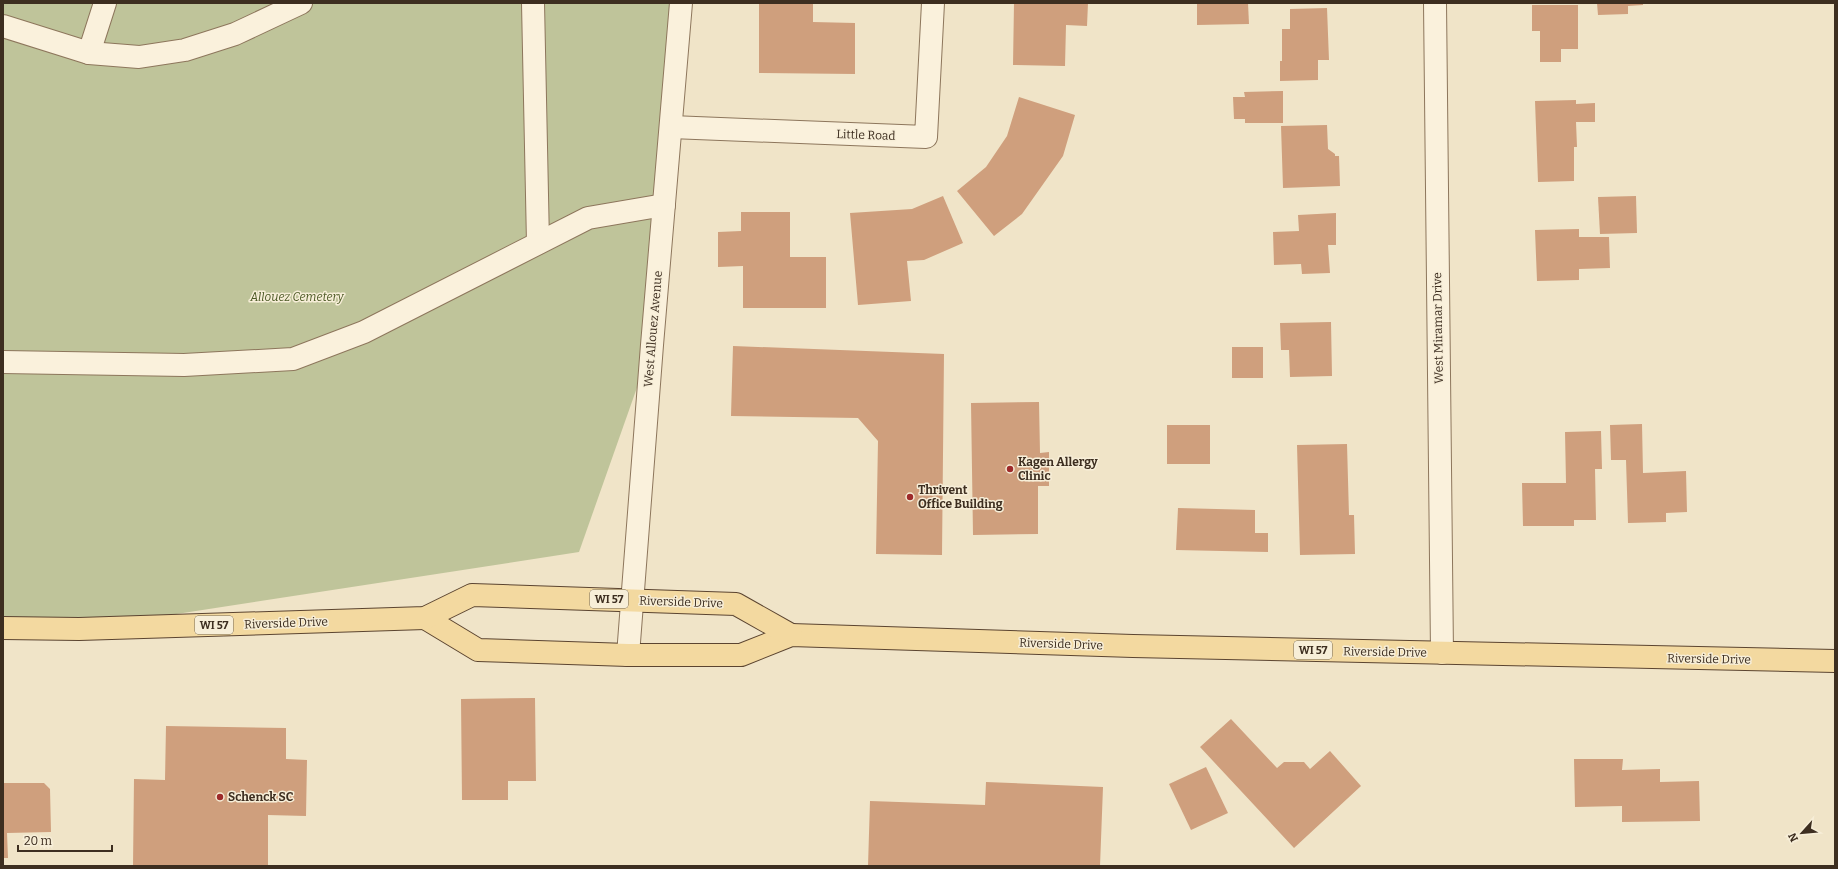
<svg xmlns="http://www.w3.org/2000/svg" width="1838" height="869" font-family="Bitter,serif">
	<rect width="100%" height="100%" fill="#f0e4c8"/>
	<path fill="#bfc49a" d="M3,3H681L652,345L579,552L79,629L3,628Z"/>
	<g fill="#cf9f7d">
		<path d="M759,3H813V22L855,23V74L759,73Z"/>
		<path d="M1014,3H1088L1087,26L1066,25L1065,66L1013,65Z"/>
		<path d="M1197,3H1248L1249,24L1197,25Z"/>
		<path d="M1597,3H1643V5L1628,6V14L1598,15Z"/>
		<path d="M1532,5H1578V49H1561V62H1540V31H1532Z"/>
		<path d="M1327,8L1329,60H1318V80L1280,81V61H1282V29H1290V9Z"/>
		<path d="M1283,91V123H1245V119H1234L1233,97H1245L1244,92Z"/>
		<path d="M1019,97L1075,115L1063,156L1022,214L994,236L957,191L986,167L1007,136Z"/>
		<path d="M1576,100V104L1595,103V122H1576L1577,147H1574V181L1538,182L1535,101Z"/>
		<path d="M1327,125L1328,149L1335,154V156H1339L1340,186L1283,188L1281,126Z"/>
		<path d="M943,196L963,243L924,260L907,261L911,301L858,305L850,213L912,209Z"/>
		<path d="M1636,196L1637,233L1600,234L1598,197Z"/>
		<path d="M741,212H790V257H826V308H743V266L718,267V232L741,231Z"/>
		<path d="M1336,213V245H1328L1330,273L1302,274L1301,264L1274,265L1273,232L1299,231L1298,215Z"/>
		<path d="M1579,229V237H1609L1610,268L1579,269V280L1537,281L1535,230Z"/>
		<path d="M1331,322L1332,376L1290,377L1289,350H1281L1280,323Z"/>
		<path d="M733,346L944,354L942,555L876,554L878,441L858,418L731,416Z"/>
		<rect x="1232" y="347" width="31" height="31"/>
		<path d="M1039,402L1040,453L1049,452V486H1038V534L973,535L971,403Z"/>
		<path d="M1642,424L1643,473L1686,471L1687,512L1666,513V522L1628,523L1626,460H1611L1610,425Z"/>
		<rect x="1167" y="425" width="43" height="39"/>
		<path d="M1601,431L1602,469H1595L1596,520H1574V526H1523L1522,483H1566L1565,432Z"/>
		<path d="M1347,444L1349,515H1354L1355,554L1300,555L1297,445Z"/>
		<path d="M1178,508L1255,510V533H1268V552L1176,550Z"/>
		<path d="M535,698L536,781H508V800H462L461,699Z"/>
		<path d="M1231,719L1277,768L1284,762H1304L1310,769L1330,751L1361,786L1294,848L1200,747Z"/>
		<path d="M166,726L286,728V759L307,760L306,816L268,815V866H133L134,779L165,780Z"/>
		<path d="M1574,759H1623L1622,770L1660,769V782L1699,781L1700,821L1622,822V806L1575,807Z"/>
		<path d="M1206,767L1228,813L1191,830L1169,784Z"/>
		<path d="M986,782L1103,787L1100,866H868L870,801L985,805Z"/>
		<path d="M3,783H44L50,789L51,832L7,833L8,858H3Z"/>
	</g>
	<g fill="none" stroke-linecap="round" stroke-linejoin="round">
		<g stroke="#8d765c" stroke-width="24">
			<g id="minor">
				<path d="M533,3L538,243"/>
				<path d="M1435,3L1442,653"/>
				<path d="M3,26L89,53L139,57L185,50L235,34L301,3"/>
				<path d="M89,53L105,3"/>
				<path d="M671,127L926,137L933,3"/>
				<path d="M3,362L184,365L293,359L364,332L588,218L664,205"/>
				<path d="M628,655L652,345L681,3"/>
			</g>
		</g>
		<g stroke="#5b4430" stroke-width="24">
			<g id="major">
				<path d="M425,618L478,650L628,655H741L791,635L1133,646L1835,661"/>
				<path d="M3,628L79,629L425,618L472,595L736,604L791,635"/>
			</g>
		</g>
		<use href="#minor" stroke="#faf1dc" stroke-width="22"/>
		<use href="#major" stroke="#f3d9a0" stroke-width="22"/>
	</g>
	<g fill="#9e2a2b" stroke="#f7eed8" stroke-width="1.5">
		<circle cx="1010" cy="469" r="4"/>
		<circle cx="910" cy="497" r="4"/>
		<circle cx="220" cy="797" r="4"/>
	</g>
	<g text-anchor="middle" stroke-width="3" stroke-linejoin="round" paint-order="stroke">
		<g fill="#f7eed8" stroke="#756857" stroke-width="1">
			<rect x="590" y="590" width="38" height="18" rx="3"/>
			<rect x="195" y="616" width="38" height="18" rx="3"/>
			<rect x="1294" y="641" width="38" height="18" rx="3"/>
		</g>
		<g font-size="11" font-weight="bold" fill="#3d2e20">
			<text x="609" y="603">WI 57</text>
			<text x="214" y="629">WI 57</text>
			<text x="1313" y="654">WI 57</text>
		</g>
		<g font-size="12" fill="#3d2e20" stroke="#f7eed8">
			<text transform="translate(866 135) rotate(2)" y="4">Little Road</text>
			<text transform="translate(1438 328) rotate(-91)" y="4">West Miramar Drive</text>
			<text transform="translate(653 329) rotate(-85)" y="4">West Allouez Avenue</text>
			<text transform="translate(681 602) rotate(2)" y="4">Riverside Drive</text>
			<text transform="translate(286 623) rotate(-2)" y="4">Riverside Drive</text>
			<text transform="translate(1061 644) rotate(2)" y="4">Riverside Drive</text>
			<text transform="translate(1385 652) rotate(1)" y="4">Riverside Drive</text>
			<text transform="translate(1709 659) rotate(1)" y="4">Riverside Drive</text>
		</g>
		<g font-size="12" font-style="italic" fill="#4d5a26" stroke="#f7eed8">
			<text x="297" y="301">Allouez Cemetery</text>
		</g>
		<g font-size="12" font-weight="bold" fill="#3d2e20" stroke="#f7eed8" text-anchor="start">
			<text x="1018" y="466">Kagen Allergy<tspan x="1018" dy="14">Clinic</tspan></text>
			<text x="918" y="494">Thrivent<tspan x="918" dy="14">Office Building</tspan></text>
			<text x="228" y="801">Schenck SC</text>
		</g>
	</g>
	<rect width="1838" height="869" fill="none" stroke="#3d2e20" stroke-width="8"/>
	<g transform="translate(1802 833) rotate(243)" stroke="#f7eed8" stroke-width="3" paint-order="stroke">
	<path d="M0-3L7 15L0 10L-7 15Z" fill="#3d2e20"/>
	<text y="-6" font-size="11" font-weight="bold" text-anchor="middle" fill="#3d2e20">N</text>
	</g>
	<path d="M18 845v6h94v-6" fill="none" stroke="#3d2e20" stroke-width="2"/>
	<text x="24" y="845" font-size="12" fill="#3d2e20" stroke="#f7eed8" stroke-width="3" paint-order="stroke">20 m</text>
</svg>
